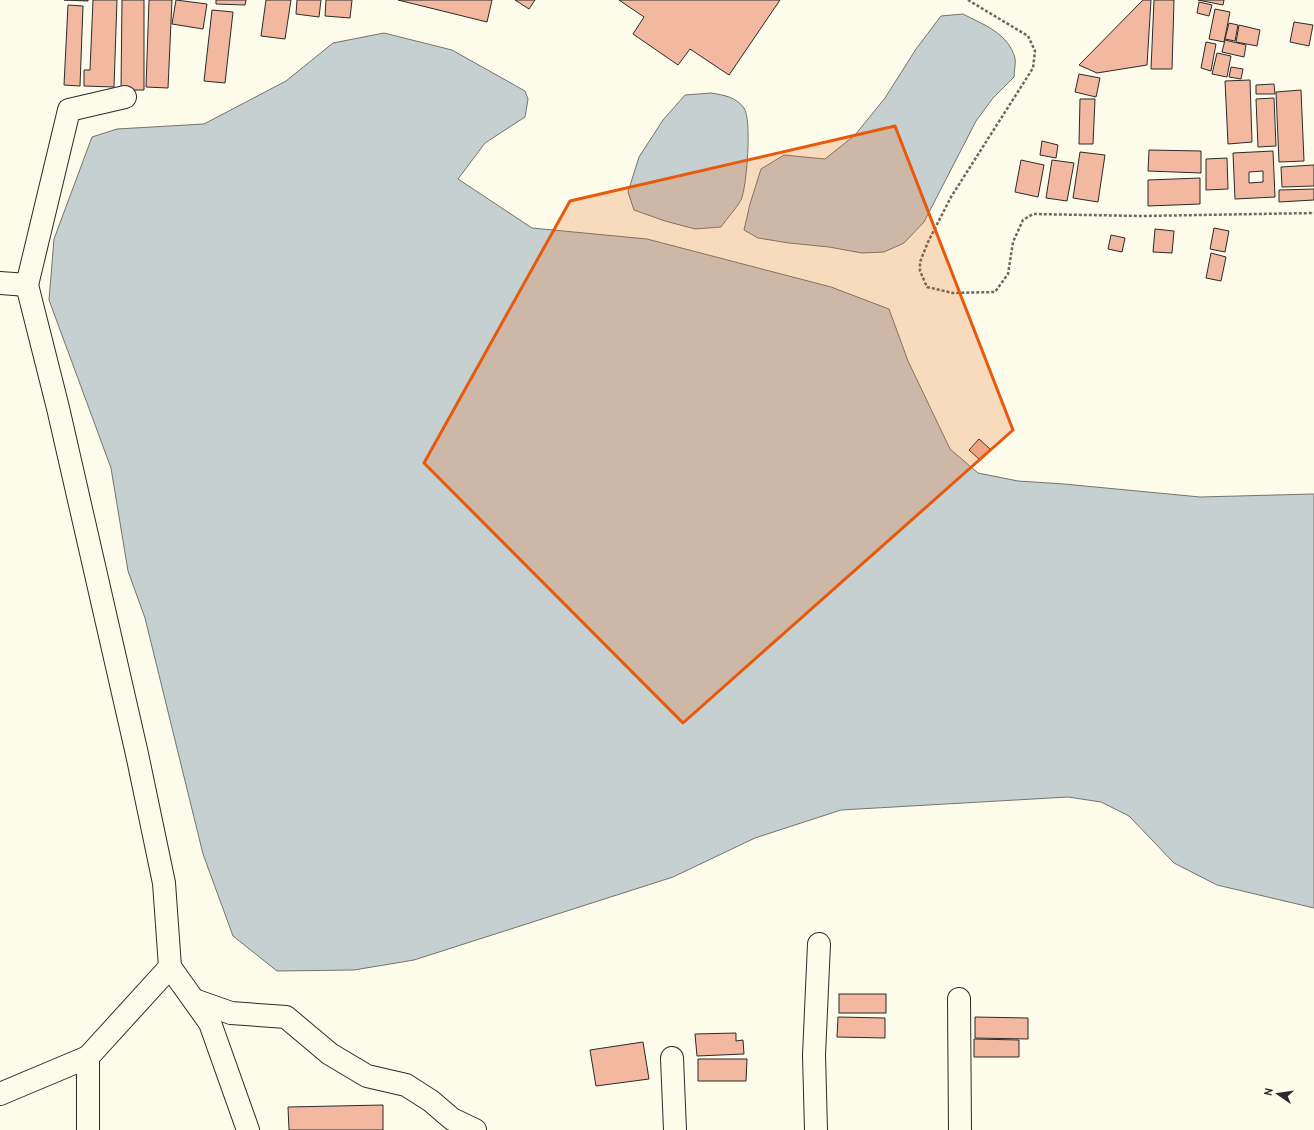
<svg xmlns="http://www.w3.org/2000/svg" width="1314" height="1130" font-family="'PT Sans',sans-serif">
	<rect width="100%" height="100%" fill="#fdfbea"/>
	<g fill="#c7d0d0" stroke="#74746e">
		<path d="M963,14C984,25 1008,33 1015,58C1016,64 1014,71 1014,77L993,98L976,121L924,222L904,243L884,252L862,253L829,247L789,243L758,238L744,230L750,204L761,169L784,155L825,159L855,135L885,98L916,49L941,16Z"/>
		<path d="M384,33L452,50L525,91L528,99L525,117L485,143L458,179L532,228L647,239L831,287L889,309L908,361L950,449L978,473L1018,481L1064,484L1200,497L1314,494V908L1217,885L1174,863L1129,816L1101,802L1068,797L841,810L755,838L673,877L414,960L354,970L277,971L233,936L203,854L145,618L128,571L111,468L49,300L54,239L92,137L117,129L204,124L286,81L333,43Z"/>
		<path d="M711,93C724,95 736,97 744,108C752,119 747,187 741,200C736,209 727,218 721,227L695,229L665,221L634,210L628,192L639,157L663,120L685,95Z"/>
	</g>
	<g fill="#f2b8a0" stroke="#2b2b2b" fill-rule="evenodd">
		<path d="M64,0H88V1Z"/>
		<path d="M93,0H117L114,87L84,86V70H90Z"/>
		<path d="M122,0H144V90H121Z"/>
		<path d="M149,0H172L168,88L146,87Z"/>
		<path d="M176,0L207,4L203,29L172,24Z"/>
		<path d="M216,0H246L245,5L216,4Z"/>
		<path d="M266,0H291L285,39L261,36Z"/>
		<path d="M297,0H321L319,17L296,14Z"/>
		<path d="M326,0H352L350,18L325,16Z"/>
		<path d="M398,0H492L487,22Z"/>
		<path d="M515,0H535L529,9Z"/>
		<path d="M619,0H780L729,75L690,49L678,65L633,34L644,17Z"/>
		<path d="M1143,0H1151L1147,65L1097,73L1079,65Z"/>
		<path d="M1154,0H1174L1172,69H1151Z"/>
		<path d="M1198,0H1224L1223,5Z"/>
		<path d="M1199,2L1212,5L1209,16L1197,13Z"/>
		<path d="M68,5L83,6L80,86L64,85Z"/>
		<path d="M1215,9L1230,12L1224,42L1209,39Z"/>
		<path d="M212,10L233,12L225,83L204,81Z"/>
		<path d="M1294,22L1313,25L1309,46L1290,42Z"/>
		<path d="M1229,23L1238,25L1235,41L1225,39Z"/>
		<path d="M1239,25L1260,30L1257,46L1236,42Z"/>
		<path d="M1225,40L1246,45L1244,57L1222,52Z"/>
		<path d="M1206,42L1216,44L1211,71L1201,68Z"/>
		<path d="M1217,53L1231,56L1227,77L1212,74Z"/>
		<path d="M1231,67L1243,69L1241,79L1229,77Z"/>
		<path d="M1079,74L1100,78L1096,97L1075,92Z"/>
		<path d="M1250,80L1252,142L1228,144L1225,81Z"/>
		<path d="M1274,84L1275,94H1256V85Z"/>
		<path d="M1301,90L1304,161L1279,162L1276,92Z"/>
		<path d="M1274,98L1276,146L1258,147L1256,99Z"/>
		<path d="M1080,99H1095L1093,144H1079Z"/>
		<path d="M1042,141L1058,145L1056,158L1040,155Z"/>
		<path d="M1149,150L1201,151V173L1148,171Z"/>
		<path d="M1273,151L1275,197L1235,199L1233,153ZM1263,171V182L1249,183V172Z"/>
		<path d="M1080,152L1105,155L1098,202L1073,198Z"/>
		<path d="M1227,158L1228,189L1206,190V159Z"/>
		<path d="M1021,160L1044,165L1038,197L1015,192Z"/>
		<path d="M1052,160L1074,163L1067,201L1046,198Z"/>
		<path d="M1314,165V186L1282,187L1281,167Z"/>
		<path d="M1200,178V204L1148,206V180Z"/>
		<path d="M1314,189V200L1279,202V190Z"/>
		<path d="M1214,228L1229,231L1225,252L1210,249Z"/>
		<path d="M1155,229L1174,231L1172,253L1153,252Z"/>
		<path d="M1111,235L1125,238L1122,252L1108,249Z"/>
		<path d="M1211,253L1226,257L1221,281L1206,278Z"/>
		<path d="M979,439L990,449L980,460L969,450Z"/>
		<rect x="839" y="994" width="47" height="19"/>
		<path d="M838,1017L885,1018V1038L837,1037Z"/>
		<path d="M975,1017L1028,1018V1039L975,1038Z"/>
		<path d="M736,1033V1041L743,1040L744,1054L697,1056L695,1034Z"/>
		<path d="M974,1039L1019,1040V1057H974Z"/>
		<path d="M643,1042L649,1079L596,1086L590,1050Z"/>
		<path d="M698,1059H747L746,1081H698Z"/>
		<path d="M383,1105V1130H289L288,1107Z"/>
	</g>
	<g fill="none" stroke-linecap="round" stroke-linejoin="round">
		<g stroke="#2b2b2b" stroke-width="24">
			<g id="street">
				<path d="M0,283L27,285L69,110L125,97"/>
				<path d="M27,285L58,408L137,754L164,883L170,967L210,1023L248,1130"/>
				<path d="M959,999L960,1130"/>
				<path d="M194,1000L231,1013L286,1017L330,1054L367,1076L406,1085L431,1101L452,1119L475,1130"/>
				<path d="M672,1058L675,1130"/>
				<path d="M0,1094L88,1057"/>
				<path d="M88,1130V1057L170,967"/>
				<path d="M816,1130L814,1055L819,944"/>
			</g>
		</g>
		<path stroke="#6a6964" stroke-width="2.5" stroke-dasharray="3 2" stroke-linecap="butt" d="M968,0L1028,36L1035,51L1033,68L951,197L928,242L920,262V271L927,287L953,293L995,292L1008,274L1013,242L1023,220L1033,214L1142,216L1314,213"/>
		<use href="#street" stroke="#fdfbea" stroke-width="22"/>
	</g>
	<path fill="#e8590c" fill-opacity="0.2" stroke="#e8590c" stroke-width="3" stroke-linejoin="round" d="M895,126L1013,430L683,723L424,463L570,201Z"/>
	<g transform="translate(1278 1094) rotate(283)" stroke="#fdfbea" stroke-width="3" paint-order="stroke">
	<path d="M0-3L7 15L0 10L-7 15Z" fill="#2b2b2b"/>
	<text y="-6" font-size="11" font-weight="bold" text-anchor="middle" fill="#2b2b2b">N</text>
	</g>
</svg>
